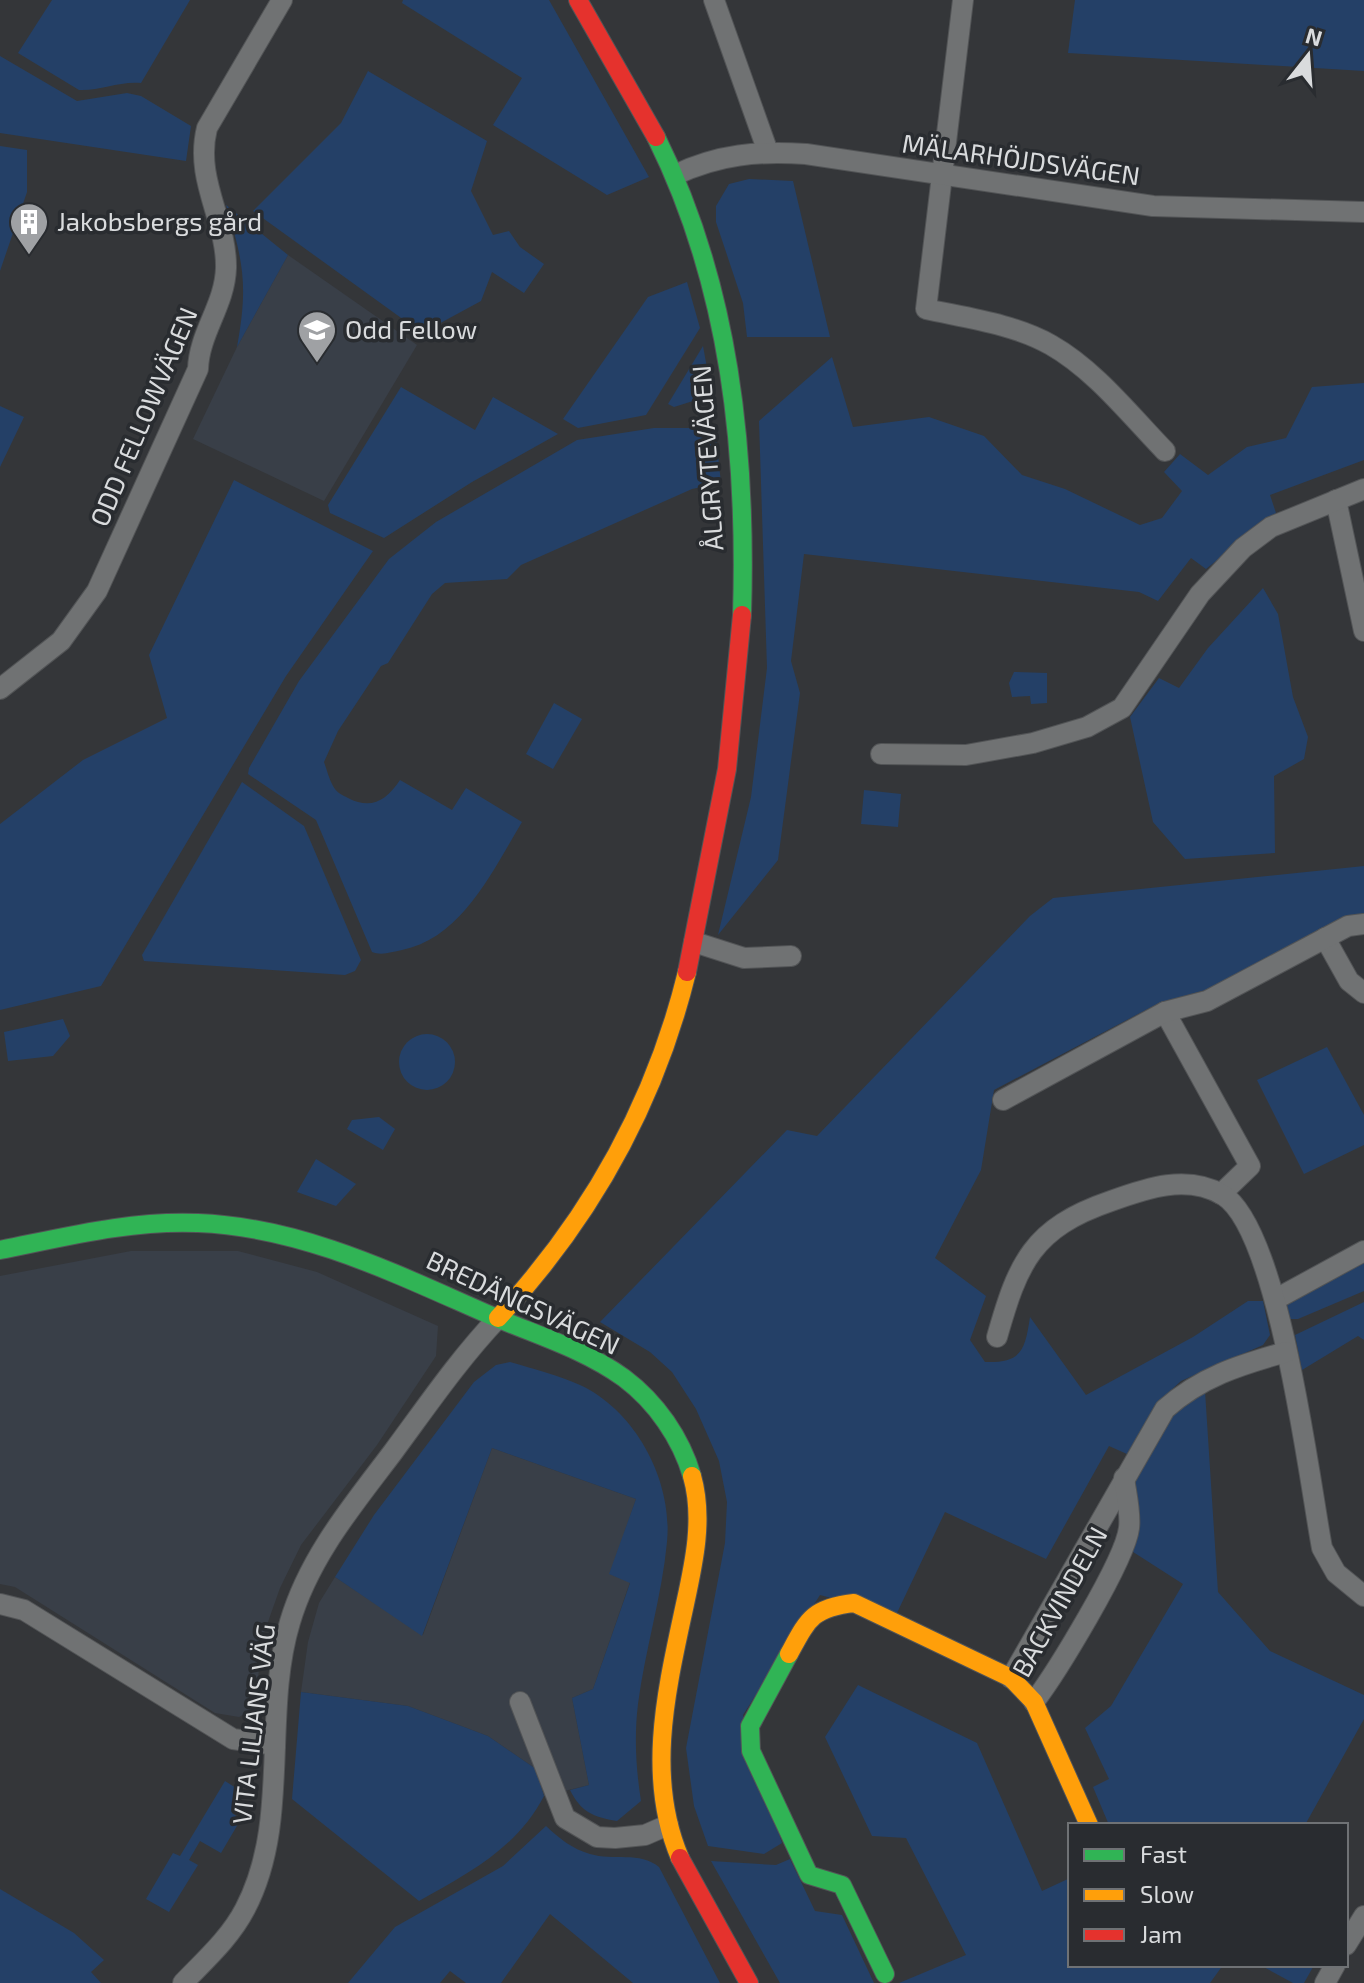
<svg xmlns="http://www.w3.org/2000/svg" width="1364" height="1983" font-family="'Exo 2',sans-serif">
	<rect width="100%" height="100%" fill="#343639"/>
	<g fill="#393f48">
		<path d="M288,255L417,345L324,501L193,439L237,347Z"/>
		<path d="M131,1251H238L317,1272L438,1326L436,1356L377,1445L301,1545L280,1588L263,1636L256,1695L250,1711L239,1717L215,1713L15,1587L0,1584V1276Z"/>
		<path d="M492,1448L636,1499L610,1574L630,1582L593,1689L572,1698L589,1785L544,1796L536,1769L488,1736L408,1706L301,1692L308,1642L319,1603L335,1577L423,1635Z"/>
	</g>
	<g fill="#244067">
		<path d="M52,0H190L141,83C119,81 100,91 79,90L18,53Z"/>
		<path d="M403,0H549L649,177L607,195L493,125L522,78L402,3Z"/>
		<path d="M1075,0H1364V71L1068,53Z"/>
		<path d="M0,56L77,101L127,93L141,96L191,126L186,161L0,133Z"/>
		<path d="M368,71L487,141L471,191L493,235L509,231L520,247L544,264L524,293L492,272L481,301L422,333L253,211L341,123Z"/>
		<path d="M0,146L27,150V192L0,271Z"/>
		<path d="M749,179L793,181L830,337H747L743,303L716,222V206L729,184Z"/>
		<path d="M226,205L288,255L237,347C248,287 244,263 226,205Z"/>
		<path d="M687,282L700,328L646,415L578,428L563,419L648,297Z"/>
		<path d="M703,346L712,395L674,407L668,404Z"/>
		<path d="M832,357L853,427L929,417L984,436L1022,475L1065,489L1140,525L1162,518L1182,491L1164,472L1180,454L1208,475L1247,447L1286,438L1312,387L1364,383V460L1270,495L1276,513L1206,569L1191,558L1158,601L1139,592L804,554L791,661L800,693L778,860L718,935L751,797L767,668L759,421Z"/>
		<path d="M401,387L475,430L493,397L558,434L472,482L384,538L330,513L328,505Z"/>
		<path d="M0,406L24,417L0,467Z"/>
		<path d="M654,428H715L721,483L692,489L521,565L507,579L445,583L432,594L388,663L381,666L338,731L324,762C327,770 329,779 333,786C336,792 342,795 348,798C371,810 386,801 400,780L452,810L466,788L522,822C493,870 462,938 402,950C391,952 382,956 372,952L316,820L248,774L249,768L299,681L389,559L436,522L577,440Z"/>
		<path d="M234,480L373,551L286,676L101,986L0,1010V824L83,760L167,718L149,655Z"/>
		<path d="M1263,588L1278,614L1293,697L1308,737L1304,759L1274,776L1275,853L1185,859L1153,822L1130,717L1159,678L1179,688L1208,648Z"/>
		<path d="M1014,672L1047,673V703L1031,704L1030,696L1012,697L1009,683Z"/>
		<path d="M554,703L582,719L553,769L526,754Z"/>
		<path d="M242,782L304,826L361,960L355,971L345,975L144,961L142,955Z"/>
		<path d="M864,790L901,794L898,827L861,824Z"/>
		<path d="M1364,866V914L1327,926L1209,989L1159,1003L994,1090L981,1170L935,1258L986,1296L970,1340L985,1362C1022,1363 1025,1350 1030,1317L1086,1395L1193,1337L1248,1301H1263L1270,1335L1263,1345L1181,1381L1157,1403L1127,1454L1109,1446L1046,1559L945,1512L896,1615L820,1595L743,1715L782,1843L764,1854L708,1846L694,1806L686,1748L725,1543L727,1502L719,1461L696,1409L672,1372L650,1352L600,1322L787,1130L817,1136L1030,916L1053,898Z"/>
		<path d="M63,1019L70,1036L53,1056L8,1061L4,1032Z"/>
		<circle cx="427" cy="1062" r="28"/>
		<path d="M1327,1047L1364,1115V1145L1304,1174L1257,1080Z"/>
		<path d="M379,1117L395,1129L383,1150L347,1129L352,1120Z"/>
		<path d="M316,1159L356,1184L336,1206L297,1192Z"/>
		<path d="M1364,1261V1291L1298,1319H1289L1287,1304Z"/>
		<path d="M1364,1302V1340L1358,1336L1302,1370L1295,1335Z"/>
		<path d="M510,1362C534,1369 558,1375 580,1385C636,1411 673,1481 667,1542C662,1596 645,1650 638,1704C634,1737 636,1769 641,1801L617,1821C593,1817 581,1812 570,1790L589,1785L572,1698L593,1689L630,1583L609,1574L636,1499L492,1448L422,1636L335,1577L374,1515L474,1382L496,1365Z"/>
		<path d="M1205,1391L1218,1592L1270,1651L1364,1695V1719L1305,1825H1109L1093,1787L1109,1779L1085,1728L1111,1706L1183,1584L1130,1550L1132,1486L1141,1465L1180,1404Z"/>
		<path d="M858,1685L977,1743L1042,1891L1070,1878V1965H1223L1210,1983H899L966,1955L906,1838L872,1836L825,1737Z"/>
		<path d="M301,1692L408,1706L488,1736L536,1769L544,1796C517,1848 469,1873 419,1901L292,1799Z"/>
		<path d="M225,1781L244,1793L232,1813L241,1819L221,1853L200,1841L189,1860L198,1865L169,1912L146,1899L173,1853L180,1856Z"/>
		<path d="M546,1826C559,1838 572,1849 590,1854C613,1861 640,1851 659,1867L720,1983H633L550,1914L501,1983H466L450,1971L440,1983H348L395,1927L503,1866Z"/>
		<path d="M790,1859L815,1911L842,1915L874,1983H780L711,1861L776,1865Z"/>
		<path d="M0,1889L74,1933L104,1960L91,1972L101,1983H0Z"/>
		<path d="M1260,1965H1310L1313,1967L1304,1983H1293Z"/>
	</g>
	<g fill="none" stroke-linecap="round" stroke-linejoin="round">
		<g stroke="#525456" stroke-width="22">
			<g id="street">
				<path d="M714,0L768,152"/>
				<path d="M963,0L926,309C967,318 1014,324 1051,345C1095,370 1130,415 1165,451"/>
				<path d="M675,175C719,154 758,151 806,154L1153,206L1364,212"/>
				<path d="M1336,500L1364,631"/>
				<path d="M0,689L61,641L97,591L198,369C199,333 225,305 226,268C227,220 194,180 207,128L282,0"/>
				<path d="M881,754L966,755L1033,743L1087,727L1122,708L1200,594L1243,548L1271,527L1364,489"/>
				<path d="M1325,938L1349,981L1364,993"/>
				<path d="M694,942L744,958L791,956"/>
				<path d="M1165,1012L1250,1166L1221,1194"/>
				<path d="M1003,1100L1165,1012L1207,1001L1348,926L1364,924"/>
				<path d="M1276,1299L1364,1251"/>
				<path d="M997,1337C1018,1263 1032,1228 1111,1201C1147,1188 1187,1174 1223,1195C1279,1230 1309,1478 1322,1548L1336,1573L1364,1596"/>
				<path d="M0,1604L24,1610L233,1739L275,1745"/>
				<path d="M1011,1678L1165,1409C1201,1377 1239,1365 1286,1352"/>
				<path d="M520,1702L565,1818L597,1837L615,1838L645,1835L668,1825"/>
				<path d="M1034,1702C1056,1673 1125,1561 1129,1528C1131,1513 1126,1493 1124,1478"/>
				<path d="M1346,1945L1364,1916"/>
				<path d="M183,1983C205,1960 230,1938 245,1909C291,1822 262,1714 290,1622C309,1557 353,1505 393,1452C427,1406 459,1359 498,1318"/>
				<path d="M1325,1983L1335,1965"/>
			</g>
		</g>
		<g stroke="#525456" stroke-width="20">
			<g id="fast">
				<path d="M656,137C730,286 747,450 742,615"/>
				<path d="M0,1250C65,1237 131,1220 198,1223C303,1227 398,1275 492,1316C536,1335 584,1349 624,1378C656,1402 681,1438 692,1476"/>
				<path d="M789,1654L750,1726L751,1751L809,1875L842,1885L885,1974"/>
			</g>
		</g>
		<g stroke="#525456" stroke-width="20">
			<g id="slow">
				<path d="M498,1318C590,1219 655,1103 687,972"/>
				<path d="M789,1654C808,1619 812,1608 854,1603L1011,1678L1034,1702L1089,1825"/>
				<path d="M680,1858C645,1776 667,1688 685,1604C694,1563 704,1518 692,1476"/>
			</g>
		</g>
		<g stroke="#525456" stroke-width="20">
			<g id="jam">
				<path d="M578,0L656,137"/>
				<path d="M687,972L727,769L742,615"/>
				<path d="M680,1858L749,1983"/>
			</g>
		</g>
		<use href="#street" stroke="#707273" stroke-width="20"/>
		<use href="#fast" stroke="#30b455" stroke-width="18"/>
		<use href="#slow" stroke="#ff9f0a" stroke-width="18"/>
		<use href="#jam" stroke="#e5322d" stroke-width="18"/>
	</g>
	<defs>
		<g id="building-pin" transform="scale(2)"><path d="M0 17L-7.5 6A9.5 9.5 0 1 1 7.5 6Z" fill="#9fa1a4" stroke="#292c30"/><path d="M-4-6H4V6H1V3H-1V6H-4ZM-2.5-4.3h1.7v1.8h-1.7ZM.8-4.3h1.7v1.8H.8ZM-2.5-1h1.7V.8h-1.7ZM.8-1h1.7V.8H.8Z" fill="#fff"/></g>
		<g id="school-pin" transform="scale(2)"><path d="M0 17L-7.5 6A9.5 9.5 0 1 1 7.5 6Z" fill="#9fa1a4" stroke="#292c30"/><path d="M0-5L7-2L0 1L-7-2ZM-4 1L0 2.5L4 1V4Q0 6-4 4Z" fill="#fff"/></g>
	</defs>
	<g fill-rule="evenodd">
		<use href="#building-pin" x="29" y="222"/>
		<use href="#school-pin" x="317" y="330"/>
	</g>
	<g text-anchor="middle" stroke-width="7" stroke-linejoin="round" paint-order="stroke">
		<g font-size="26" fill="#d9dbdd" stroke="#292c30">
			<text transform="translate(1021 160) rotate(8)" y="9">MÄLARHÖJDSVÄGEN</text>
			<text transform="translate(144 417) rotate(-67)" y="9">ODD FELLOWVÄGEN</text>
			<text transform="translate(708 458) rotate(-94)" y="9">ÅLGRYTEVÄGEN</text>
			<text transform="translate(523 1303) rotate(25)" y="9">BREDÄNGSVÄGEN</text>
			<text transform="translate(1060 1602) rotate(-61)" y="9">BACKVINDELN</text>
			<text transform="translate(254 1724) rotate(-83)" y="9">VITA LILJANS VÄG</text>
		</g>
		<g font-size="26" fill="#d9dbdd" stroke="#292c30" text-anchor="start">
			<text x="57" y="231">Jakobsbergs gård</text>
			<text x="345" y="339">Odd Fellow</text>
		</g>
	</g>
	<rect x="1068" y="1823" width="280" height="144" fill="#292c30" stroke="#6f7275" stroke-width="2"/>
	<rect x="1084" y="1849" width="40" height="12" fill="#30b455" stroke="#6f7275" stroke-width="2"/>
	<text x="1140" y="1863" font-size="24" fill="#d9dbdd">Fast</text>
	<rect x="1084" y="1889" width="40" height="12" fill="#ff9f0a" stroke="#6f7275" stroke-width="2"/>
	<text x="1140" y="1903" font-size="24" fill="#d9dbdd">Slow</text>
	<rect x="1084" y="1929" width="40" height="12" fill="#e5322d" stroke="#6f7275" stroke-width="2"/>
	<text x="1140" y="1943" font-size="24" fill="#d9dbdd">Jam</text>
	<g transform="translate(1308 56) rotate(17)" stroke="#292c30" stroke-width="6" paint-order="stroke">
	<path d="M0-6L14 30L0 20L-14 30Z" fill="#d9dbdd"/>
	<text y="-12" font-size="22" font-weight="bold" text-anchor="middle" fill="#d9dbdd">N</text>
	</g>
</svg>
